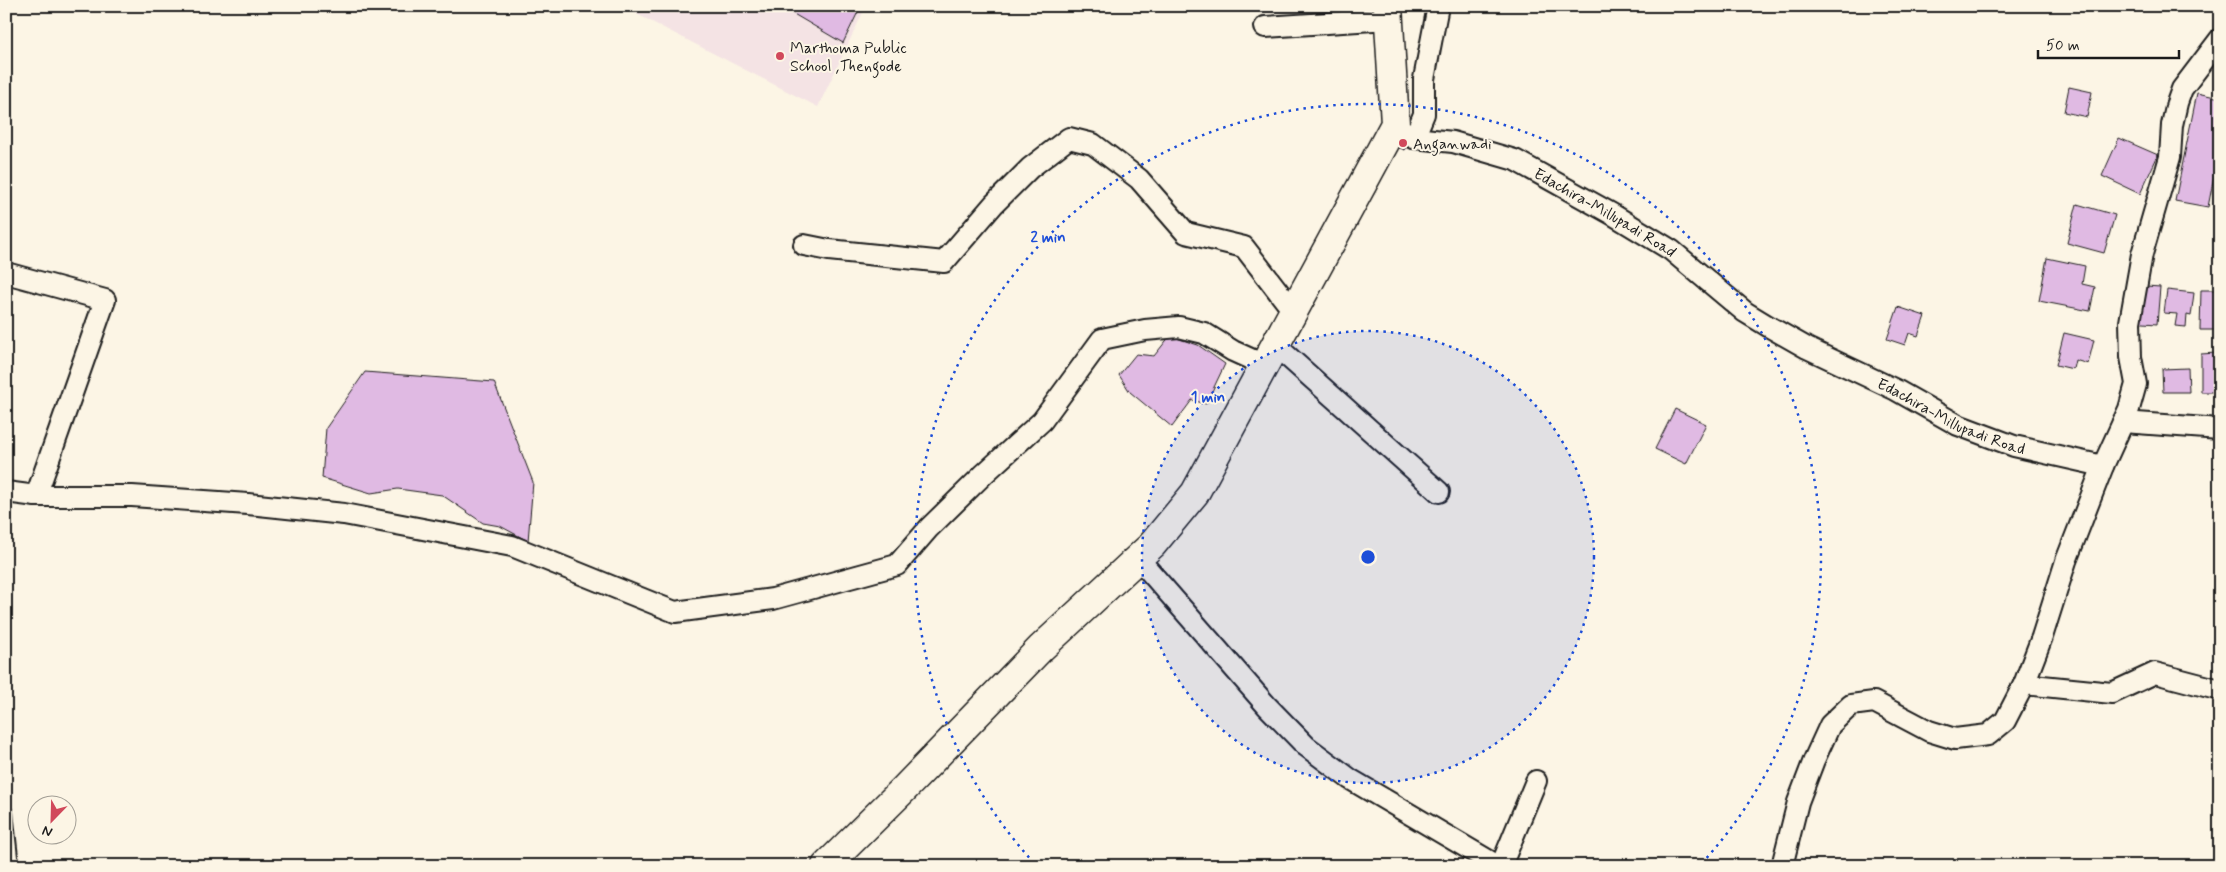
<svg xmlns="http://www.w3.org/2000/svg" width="2226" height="872" font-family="Mynerve,sans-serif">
	<rect width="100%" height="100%" fill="#fcf5e5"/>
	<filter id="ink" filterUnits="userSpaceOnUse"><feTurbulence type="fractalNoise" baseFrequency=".02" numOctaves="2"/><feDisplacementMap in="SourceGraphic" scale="10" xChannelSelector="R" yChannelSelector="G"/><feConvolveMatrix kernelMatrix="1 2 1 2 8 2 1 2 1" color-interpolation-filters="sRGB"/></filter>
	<g filter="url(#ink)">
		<path fill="#f4e3e4" d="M621,6H866L818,107Z"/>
		<g fill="#e0bae3" stroke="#1c1c1c">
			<path d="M780,6H856L858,12L843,43Z"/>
			<path d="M2069,87L2092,92L2087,117L2064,112Z"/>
			<path d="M2197,93L2220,98V146L2208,207L2175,201Z"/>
			<path d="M1401,138L1407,139L1405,150L1397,147Z"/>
			<path d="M2119,138L2158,155L2140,194L2102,176Z"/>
			<path d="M2077,204L2115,215L2104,253L2067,243Z"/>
			<path d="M2047,258L2085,266L2082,284L2095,287L2090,311L2039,301Z"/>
			<path d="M2133,285L2160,287L2157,324L2130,322Z"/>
			<path d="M2167,290L2194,293L2191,316L2187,315L2186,327L2175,326L2177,314L2164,313Z"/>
			<path d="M2201,290H2220V330H2200Z"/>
			<path d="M1898,307L1925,316L1918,336L1909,333L1905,345L1887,339Z"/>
			<path d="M2064,333L2094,340L2088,364L2075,360L2073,369L2056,365Z"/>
			<path d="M1170,336L1198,345L1225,364L1206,404L1192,400L1172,427L1130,392L1119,375L1136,354L1154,356Z"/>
			<path d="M2216,353V392H2201V354Z"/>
			<path d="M2188,368L2189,392H2163L2162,369Z"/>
			<path d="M365,372L494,382L533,482L528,541L500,526L483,523L442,495L398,489L371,493L322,478L326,428Z"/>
			<path d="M1675,409L1706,424L1686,464L1655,449Z"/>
		</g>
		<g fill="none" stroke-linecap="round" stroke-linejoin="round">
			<g stroke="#1c1c1c" stroke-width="14">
				<path id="lane" d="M7,812L13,866"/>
			</g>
			<g stroke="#1c1c1c" stroke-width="24">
				<g id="street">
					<path d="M1265,27L1389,19"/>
					<path d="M1404,131L1414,138L1424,114V79L1438,6"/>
					<path id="s1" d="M1414,138L1453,142L1515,160L1612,214L1671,250L1745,312L1768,326L1807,348L1896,390L1958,425L2014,446L2103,466L2129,409L2136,384L2131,357L2130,322L2142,254L2170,157L2172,125L2177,103L2182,89L2220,39"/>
					<path d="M804,245L829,250L944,262L994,204L1030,168L1069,138L1093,144L1139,179L1186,233L1244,247L1294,312"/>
					<path d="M6,273L105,300L36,496"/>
					<path d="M1275,345L1439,492"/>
					<path d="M2123,422L2220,429"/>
					<path d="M6,492L36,496H132L248,504L344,514L512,546L675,612L773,599L897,565L929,528L984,474L1042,421L1102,339L1145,330L1179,327L1204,333L1233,351L1264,365"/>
					<path d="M1138,558L1267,706L1306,746L1350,779L1498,866"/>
					<path d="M2024,684L2112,693L2155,673L2220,690"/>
					<path d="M1501,866L1536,781"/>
					<path d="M1782,866L1798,802L1814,760L1830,725L1851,705L1874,702L1929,731L1955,739L1988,735L2005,721L2024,684L2042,637L2066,561L2103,466"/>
				</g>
			</g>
			<g stroke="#1c1c1c" stroke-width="31">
				<path id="secondary" d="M826,866L904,789L1041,648L1152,545L1195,493L1395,124L1388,6"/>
			</g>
			<use href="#lane" stroke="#fcf5e5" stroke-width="10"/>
			<use href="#street" stroke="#fcf5e5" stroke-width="20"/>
			<use href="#secondary" stroke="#fcf5e5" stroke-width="28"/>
		</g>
	</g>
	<circle cx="1368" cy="557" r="226" fill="#1d4ed8" fill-opacity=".12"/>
	<g fill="none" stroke="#1d4ed8" stroke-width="2.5" stroke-dasharray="2.5 5">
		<circle cx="1368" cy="557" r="226"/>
		<path d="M1034 863A453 453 0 1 1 1702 863"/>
	</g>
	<g fill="#d1495b" stroke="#fcf5e5" stroke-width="2">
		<circle cx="780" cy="56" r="5"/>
		<circle cx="1403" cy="143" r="5"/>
	</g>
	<g text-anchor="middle" stroke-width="4" stroke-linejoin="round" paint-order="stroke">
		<g font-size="16" fill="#1c1c1c" stroke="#fcf5e5" text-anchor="start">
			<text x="790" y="53">Marthoma Public<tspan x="790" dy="18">School ,Thengode</tspan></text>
			<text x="1413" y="149">Anganwadi</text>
		</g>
		<g font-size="16" fill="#1c1c1c" stroke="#fcf5e5">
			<text dy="6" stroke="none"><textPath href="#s1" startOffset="208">Edachira-Millupadi Road</textPath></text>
			<text dy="6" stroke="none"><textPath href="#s1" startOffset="612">Edachira-Millupadi Road</textPath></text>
		</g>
	</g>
	<circle cx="1368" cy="557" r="8" fill="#1d4ed8" stroke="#fcf5e5" stroke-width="2.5"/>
	<g font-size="15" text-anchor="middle" font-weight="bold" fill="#1d4ed8" stroke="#fcf5e5" stroke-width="4" stroke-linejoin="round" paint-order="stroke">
		<text x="1048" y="242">2 min</text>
		<text x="1208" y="402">1 min</text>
	</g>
	<rect width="2226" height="872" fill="none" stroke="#fcf5e5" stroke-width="25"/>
	<rect x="12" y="12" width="2201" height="847" fill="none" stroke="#1c1c1c" stroke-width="2" filter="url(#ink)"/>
	<g transform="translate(52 820) rotate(203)"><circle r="24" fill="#fcf5e5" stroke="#a29e95"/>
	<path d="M0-4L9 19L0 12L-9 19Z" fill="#d1495b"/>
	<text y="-8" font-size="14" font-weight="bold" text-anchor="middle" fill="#1c1c1c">N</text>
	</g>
	<path d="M2038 50v8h141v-8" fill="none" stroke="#1c1c1c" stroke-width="2.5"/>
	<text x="2046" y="50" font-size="15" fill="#1c1c1c" stroke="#fcf5e5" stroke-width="4" paint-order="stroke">50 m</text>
</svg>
